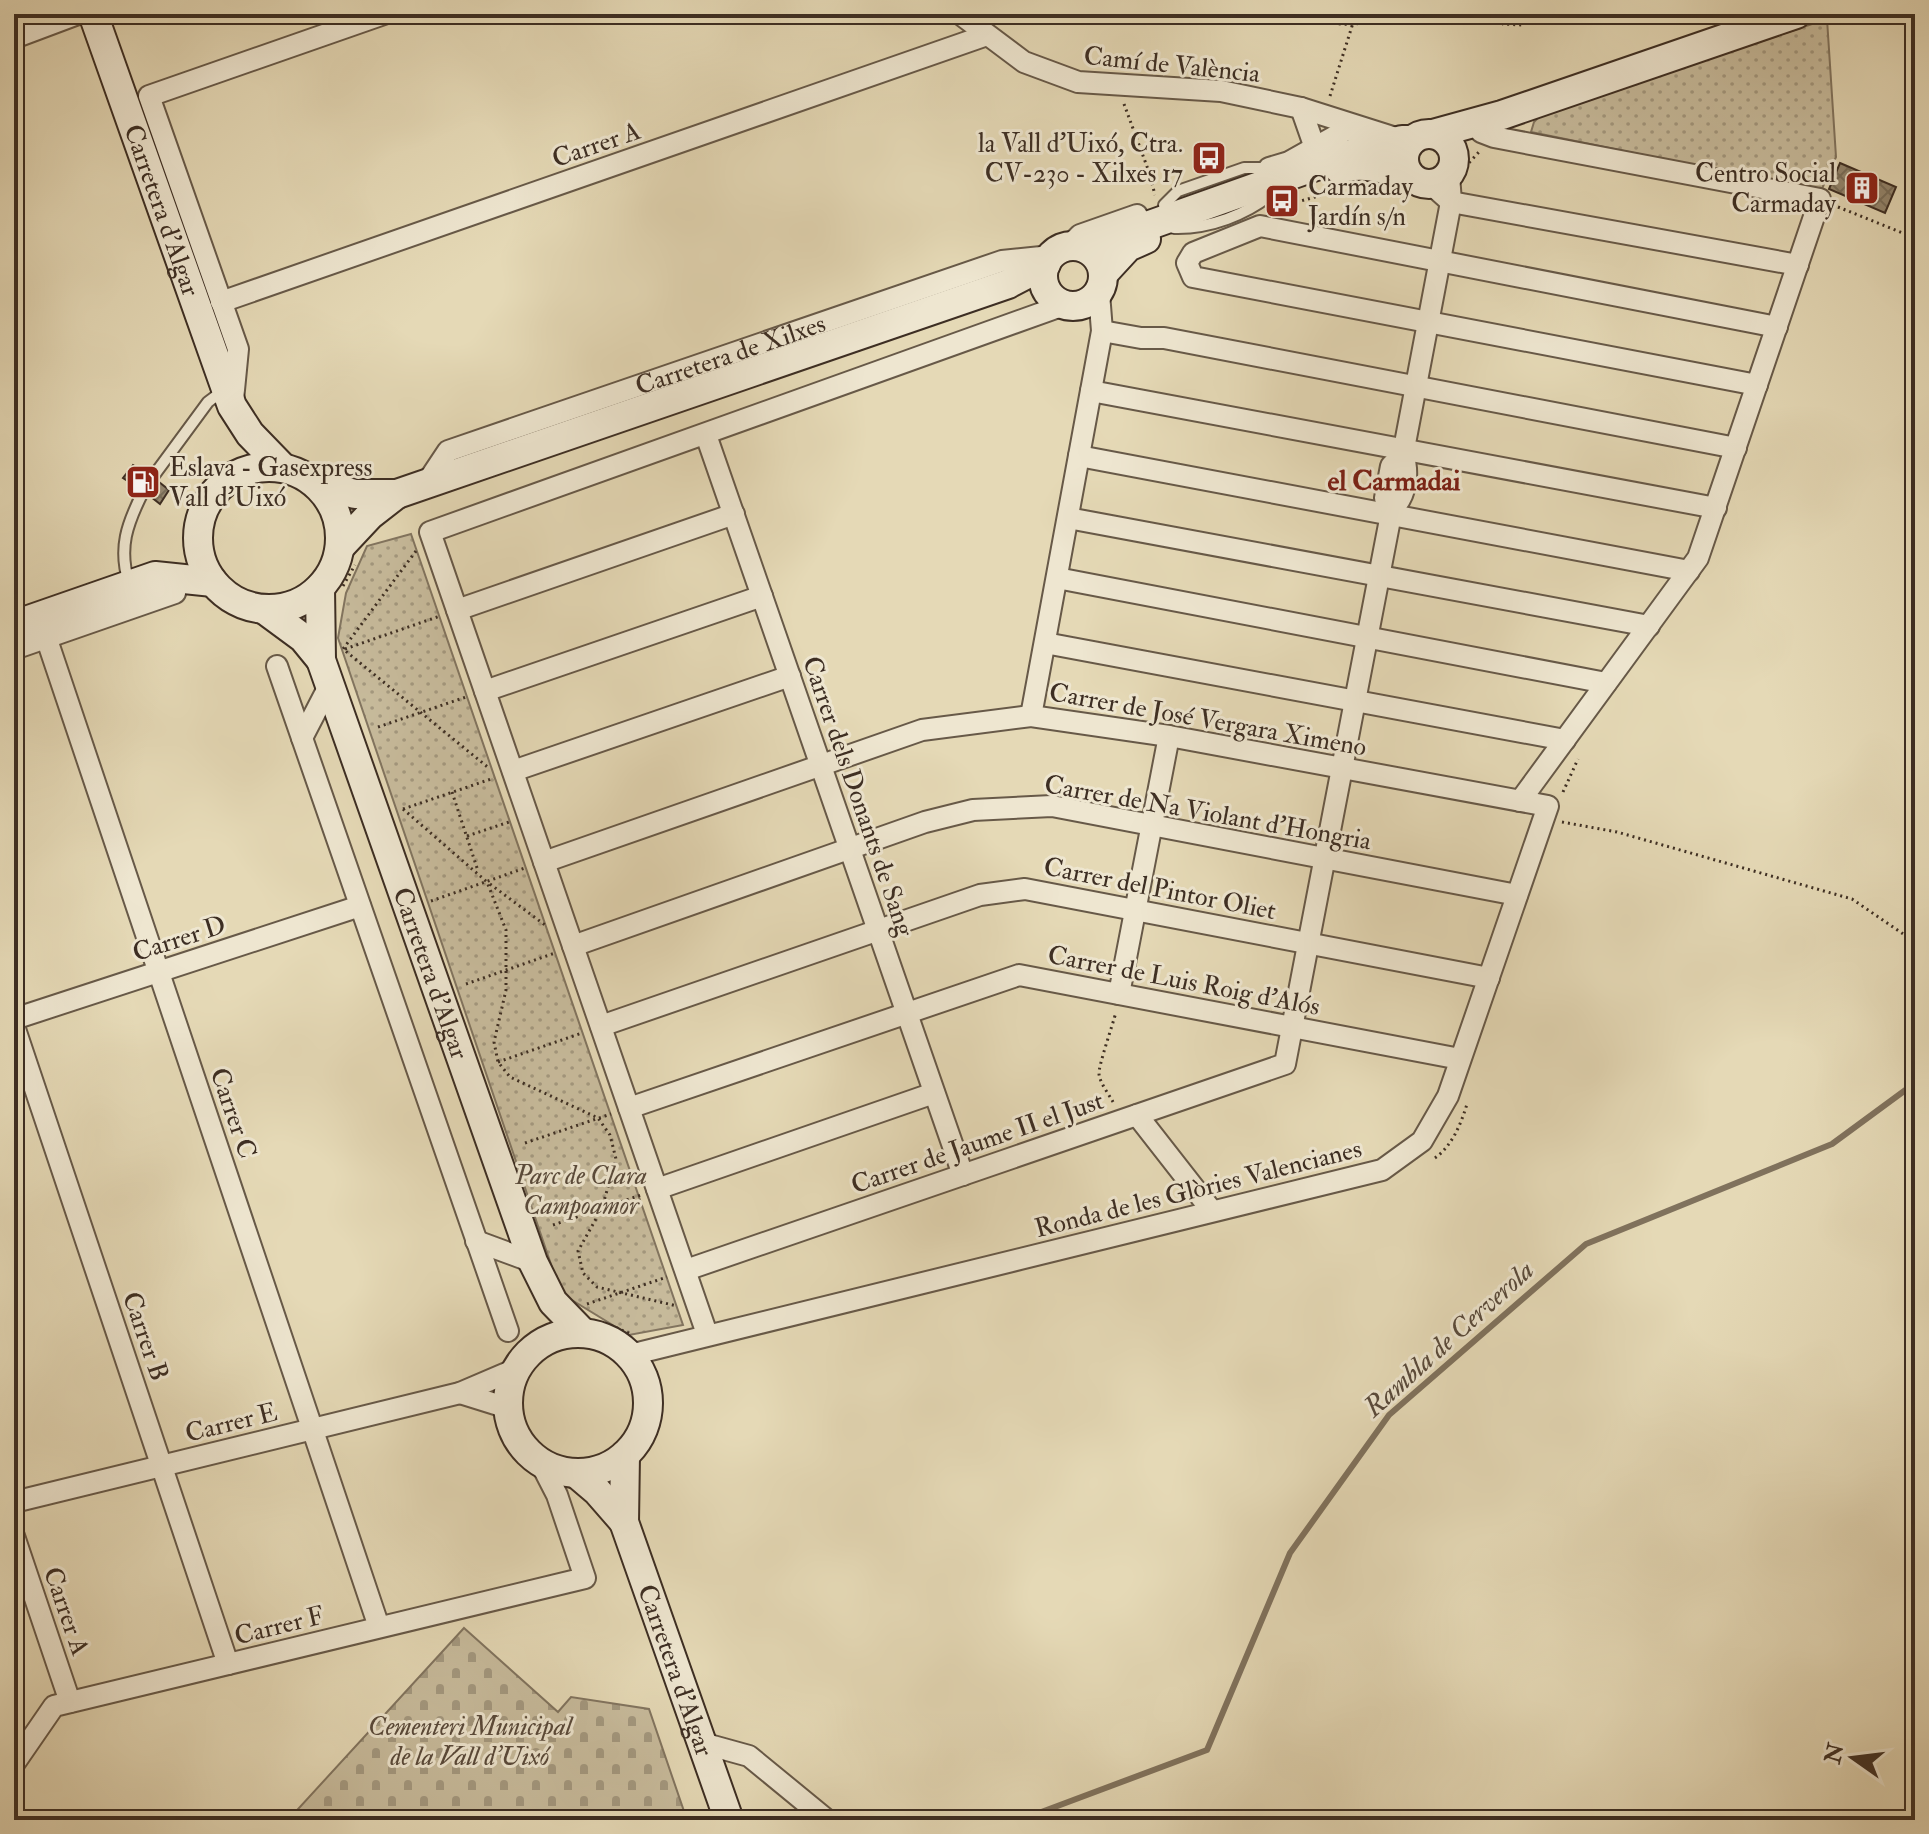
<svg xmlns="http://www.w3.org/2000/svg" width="1929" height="1834" font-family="'IM FELL Double Pica',serif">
	<defs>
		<pattern id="grass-dots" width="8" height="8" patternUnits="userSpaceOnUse" patternTransform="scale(2)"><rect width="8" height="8" fill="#c8bc9d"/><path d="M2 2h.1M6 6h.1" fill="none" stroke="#a49980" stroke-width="1.8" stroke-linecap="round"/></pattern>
		<pattern id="cemetery-stones" width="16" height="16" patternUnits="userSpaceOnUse" patternTransform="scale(2)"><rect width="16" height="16" fill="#c8bc9d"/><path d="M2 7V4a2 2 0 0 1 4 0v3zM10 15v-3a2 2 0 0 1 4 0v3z" fill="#a49980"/></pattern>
		<pattern id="building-cross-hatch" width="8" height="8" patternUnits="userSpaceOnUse" patternTransform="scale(2)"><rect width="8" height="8" fill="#94876f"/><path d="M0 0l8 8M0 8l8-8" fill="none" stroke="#7a6f5b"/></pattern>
	</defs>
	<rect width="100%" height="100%" fill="#e5d9b6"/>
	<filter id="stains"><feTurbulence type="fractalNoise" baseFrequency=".0025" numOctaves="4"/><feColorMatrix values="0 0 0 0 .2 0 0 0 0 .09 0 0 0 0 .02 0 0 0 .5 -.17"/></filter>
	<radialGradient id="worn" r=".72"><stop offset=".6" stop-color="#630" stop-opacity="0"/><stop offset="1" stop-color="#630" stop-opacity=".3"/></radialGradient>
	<g fill="url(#grass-dots)" stroke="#827560" stroke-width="2">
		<path d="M1827,19L1836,157L1821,191L1531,132L1534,122L1540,116Z"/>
		<path d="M411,534L683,1325L629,1335L567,1297L557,1282L338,638L346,593L367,546Z"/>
	</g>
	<path fill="url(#cemetery-stones)" stroke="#827560" stroke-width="2" d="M464,1628L558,1712L571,1697L649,1709L687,1820H288Z"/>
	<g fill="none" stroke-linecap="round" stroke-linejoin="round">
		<path stroke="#80725d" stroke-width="6" d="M1020,1820L1207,1750L1290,1553L1389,1415L1586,1244L1832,1144L1915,1083"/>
	</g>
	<g fill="url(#building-cross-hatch)" stroke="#3d2e23" stroke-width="2">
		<path d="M1840,163L1896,187L1885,213L1829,189Z"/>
		<path d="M133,465L146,473L144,480L148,485L154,486L159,482L169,490L160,504L150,496L151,491L147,485L142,484L137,487L123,478Z"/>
	</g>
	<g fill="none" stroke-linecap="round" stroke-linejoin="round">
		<g stroke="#675948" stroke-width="14">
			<g id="lane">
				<path d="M1164,205L1178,191L1244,168H1269"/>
				<path d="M1174,228C1209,229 1247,215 1274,192"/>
				<path d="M152,478L208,402L224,390"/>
				<path d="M129,583C118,548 127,524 143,492"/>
			</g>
		</g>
		<g stroke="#675948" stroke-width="24">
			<g id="street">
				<path d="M960,14L1024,62L1078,82L1221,91L1301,108L1402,140"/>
				<path d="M14,38L78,14"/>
				<path d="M1301,108L1315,148"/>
				<path d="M1481,132L1494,137L1820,199L1698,558L1520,801"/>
				<path d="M1269,168L1289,162L1346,130H1364"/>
				<path d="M1432,185L1451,202L1798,265"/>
				<path d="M1069,246L1080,235L1137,215"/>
				<path d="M221,302L987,35"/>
				<path d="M1102,331L1141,338H1164L1736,448"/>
				<path d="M1757,385L1193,277L1187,263L1193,253L1260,226L1777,327"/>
				<path d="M1091,391L1716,508"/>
				<path d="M233,400L238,349L149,96L384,14"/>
				<path d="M706,435L963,1175"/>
				<path d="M1079,456L1689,571"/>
				<path id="s1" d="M426,484L448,451L1002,261L1051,256"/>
				<path d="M1392,509L1385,498L1391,466L1403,454"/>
				<path d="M1068,518L1649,626"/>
				<path d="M1057,578L1606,683"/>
				<path d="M457,610L734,514"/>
				<path d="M39,616L379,1627"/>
				<path d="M1045,643L1565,740"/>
				<path d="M14,649L175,593"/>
				<path d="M277,666L508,1331"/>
				<path d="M485,691L762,596"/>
				<path d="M1031,716L1102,331L1099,293"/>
				<path d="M302,738L330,684"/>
				<path d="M513,771L790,676"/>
				<path d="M544,862L922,730L1031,716L1169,736L1548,806L1448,1096L1422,1141L1382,1170L630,1355"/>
				<path d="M573,946L925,822L973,810L1052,806L1517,895"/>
				<path d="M1119,994L1169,736"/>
				<path d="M14,1019L360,906"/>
				<path d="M14,1026L228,1664"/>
				<path d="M601,1026L980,895L1025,889L1489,978"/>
				<path d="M629,1108L1019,975L1460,1059"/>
				<path d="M1137,1115L1212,1211"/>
				<path d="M657,1189L934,1093"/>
				<path d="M476,1241L533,1262"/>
				<path d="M686,1270L1285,1064L1392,509C1407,496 1409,472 1403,454L1451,202L1449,175"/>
				<path d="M707,1334L430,532L1064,305"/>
				<path d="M460,1393L508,1408"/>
				<path d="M14,1502L460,1393L516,1369"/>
				<path d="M14,1536L70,1702"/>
				<path d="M702,1743L749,1756L827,1820"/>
				<path d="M14,1764L54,1706L585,1578L557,1495L540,1462"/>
			</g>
		</g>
		<g stroke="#3d2e23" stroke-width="32">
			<g id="secondary">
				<path id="s2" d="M93,14L232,406L250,434L282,467"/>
				<circle cx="1429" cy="159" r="25"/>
				<path d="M1433,134L1502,115L1796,14"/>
				<path d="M1339,169C1361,161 1387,169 1409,176"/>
				<circle cx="1073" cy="276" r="30"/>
				<path d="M1091,251L1116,237L1347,155L1402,140H1412"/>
				<path d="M1104,273L1128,247L1146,239"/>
				<circle cx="269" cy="538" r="71"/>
				<path d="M317,484L355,494H397L1008,284L1046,264"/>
				<path d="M340,547L370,515L397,494"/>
				<path id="s3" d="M320,588L321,660L533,1262L553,1302L583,1333"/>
				<path d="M265,610L303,638L321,660"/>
				<path d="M14,625L155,576L213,582"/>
				<circle cx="578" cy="1403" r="70"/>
				<path id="s4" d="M625,1455L624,1522L729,1820"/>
				<path d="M577,1474L597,1491L624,1522"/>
			</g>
		</g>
		<g stroke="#3d2e23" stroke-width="3" stroke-dasharray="2 4" stroke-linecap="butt">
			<path d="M1298,14C1328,26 1360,29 1390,14"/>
			<path d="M1444,14L1469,20L1495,18L1503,24L1522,25L1534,14"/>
			<path d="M1330,96L1353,23L1351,14"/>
			<path d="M1124,104L1149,172L1155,195"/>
			<path d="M1465,167L1479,152"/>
			<path d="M1279,207L1333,192"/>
			<path d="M1838,207L1915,238"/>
			<path d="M416,551L343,649L490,769"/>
			<path d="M343,586L355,565"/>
			<path d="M345,649L440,616"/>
			<path d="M378,727L466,697"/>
			<path d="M452,792L478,871"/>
			<path d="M1563,792L1578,759"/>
			<path d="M403,809L487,882L506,930V990L494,1042L498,1062L510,1077L598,1118L610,1135L616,1159L602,1208L578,1251L583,1273L597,1287L677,1306"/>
			<path d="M403,809L494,778"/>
			<path d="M1562,822L1617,832L1852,899L1915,942"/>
			<path d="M467,836L509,822"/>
			<path d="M490,884L545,925"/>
			<path d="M431,901L525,868"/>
			<path d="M1911,968L1915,960"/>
			<path d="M466,984L555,953"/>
			<path d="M498,1062L582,1033"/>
			<path d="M1113,1102C1108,1093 1100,1083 1099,1074C1098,1067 1113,1024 1116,1012"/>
			<path d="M525,1143L611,1114"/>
			<path d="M1435,1158C1452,1146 1461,1124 1467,1104"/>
			<path d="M553,1225L641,1195"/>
			<path d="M587,1304L667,1277"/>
			<path d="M605,1323L631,1334"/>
			<path d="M647,1448C662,1419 665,1399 653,1368"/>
		</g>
		<use href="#lane" stroke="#eee6d0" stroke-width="10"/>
		<use href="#street" stroke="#eee6d0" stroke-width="20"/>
		<use href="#secondary" stroke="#eee6d0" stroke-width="28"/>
	</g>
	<defs>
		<g id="bus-square" transform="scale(1.8)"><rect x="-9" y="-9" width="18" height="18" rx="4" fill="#8f2418" stroke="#eee6d0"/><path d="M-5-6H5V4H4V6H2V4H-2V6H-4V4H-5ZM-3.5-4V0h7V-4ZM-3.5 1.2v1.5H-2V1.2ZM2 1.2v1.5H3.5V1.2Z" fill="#fff"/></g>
		<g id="building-square" transform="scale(1.8)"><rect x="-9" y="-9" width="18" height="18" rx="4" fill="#8f2418" stroke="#eee6d0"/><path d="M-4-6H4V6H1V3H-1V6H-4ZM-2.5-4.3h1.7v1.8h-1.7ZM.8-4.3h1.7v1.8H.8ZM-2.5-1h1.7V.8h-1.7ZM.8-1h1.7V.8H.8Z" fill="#fff"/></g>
		<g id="fuel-square" transform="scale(1.8)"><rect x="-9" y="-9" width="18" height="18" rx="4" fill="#8f2418" stroke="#eee6d0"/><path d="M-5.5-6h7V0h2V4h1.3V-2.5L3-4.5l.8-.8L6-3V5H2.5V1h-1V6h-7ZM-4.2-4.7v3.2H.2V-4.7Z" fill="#fff"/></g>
	</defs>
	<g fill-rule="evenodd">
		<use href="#bus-square" x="1209" y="158"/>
		<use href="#building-square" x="1862" y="188"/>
		<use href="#bus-square" x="1282" y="201"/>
		<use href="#fuel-square" x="143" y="482"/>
	</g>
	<g text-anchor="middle" stroke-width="6" stroke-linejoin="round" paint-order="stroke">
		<g font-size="26" fill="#3d2e23" stroke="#eee6d0">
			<text transform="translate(1172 64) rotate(6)" y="9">Camí de València</text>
			<text transform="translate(596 144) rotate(-19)" y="9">Carrer A</text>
			<text dy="9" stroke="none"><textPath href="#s2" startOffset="208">Carretera d'Algar</textPath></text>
			<text dy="9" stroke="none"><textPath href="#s1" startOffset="338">Carretera de Xilxes</textPath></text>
			<text transform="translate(1208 719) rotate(10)" y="9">Carrer de José Vergara Ximeno</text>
			<text transform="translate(859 796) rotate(71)" y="9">Carrer dels Donants de Sang</text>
			<text transform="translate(1208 812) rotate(10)" y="9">Carrer de Na Violant d'Hongria</text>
			<text transform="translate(1160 888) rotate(11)" y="9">Carrer del Pintor Oliet</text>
			<text transform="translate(179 938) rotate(-18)" y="9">Carrer D</text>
			<text dy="9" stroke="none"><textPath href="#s3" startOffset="404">Carretera d'Algar</textPath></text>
			<text transform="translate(1184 980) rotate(11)" y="9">Carrer de Luis Roig d'Alós</text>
			<text transform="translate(234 1113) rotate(71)" y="9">Carrer C</text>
			<text transform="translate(977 1142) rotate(-19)" y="9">Carrer de Jaume II el Just</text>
			<text transform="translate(1198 1188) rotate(-14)" y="9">Ronda de les Glòries Valencianes</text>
			<text transform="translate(146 1336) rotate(71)" y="9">Carrer B</text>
			<text transform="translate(231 1422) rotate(-14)" y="9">Carrer E</text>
			<text transform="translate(67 1611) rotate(71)" y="9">Carrer A</text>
			<text transform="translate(279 1625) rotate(-14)" y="9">Carrer F</text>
			<text dy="9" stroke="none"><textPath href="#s4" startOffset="224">Carretera d'Algar</textPath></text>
		</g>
		<g font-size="26" fill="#3d2e23" stroke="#eee6d0" text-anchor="end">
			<text x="1183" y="152">la Vall d'Uixó, Ctra.<tspan x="1183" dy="30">CV-230 - Xilxes 17</tspan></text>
			<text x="1836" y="182">Centro Social<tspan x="1836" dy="30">Carmaday</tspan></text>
			<text x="1308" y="195" text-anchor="start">Carmaday<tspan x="1308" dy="30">Jardín s/n</tspan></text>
			<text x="169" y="476" text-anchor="start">Eslava - Gasexpress<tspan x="169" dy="30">Vall d'Uixó</tspan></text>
		</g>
		<g font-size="26" font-style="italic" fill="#594a3b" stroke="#eee6d0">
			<text x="581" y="1184">Parc de Clara<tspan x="581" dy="30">Campoamor</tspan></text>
			<text x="470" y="1735">Cementeri Municipal<tspan x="470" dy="30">de la Vall d'Uixó</tspan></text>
		</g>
		<g font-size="28" font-weight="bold" fill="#7a1f14" stroke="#eee6d0">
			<text x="1394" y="490">el Carmadai</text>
		</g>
		<g font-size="28" font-style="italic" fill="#594a3b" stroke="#eee6d0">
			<text transform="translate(1448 1338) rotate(-42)" y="10">Rambla de Cerverola</text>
		</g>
	</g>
	<rect width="1929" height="1834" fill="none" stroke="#e5d9b6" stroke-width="48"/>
	<rect x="16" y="16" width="1897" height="1802" fill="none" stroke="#3d2e23" stroke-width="4"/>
	<rect x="24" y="24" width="1881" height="1786" fill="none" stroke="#3d2e23" stroke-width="2"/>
	<g transform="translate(1853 1758) rotate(284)" stroke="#eee6d0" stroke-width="6" paint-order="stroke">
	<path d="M0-6L14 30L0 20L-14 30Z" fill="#3d2e23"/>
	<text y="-12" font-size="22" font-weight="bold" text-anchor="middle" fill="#3d2e23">N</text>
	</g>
	<rect width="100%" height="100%" filter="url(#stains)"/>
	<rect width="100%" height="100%" fill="url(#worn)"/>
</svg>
